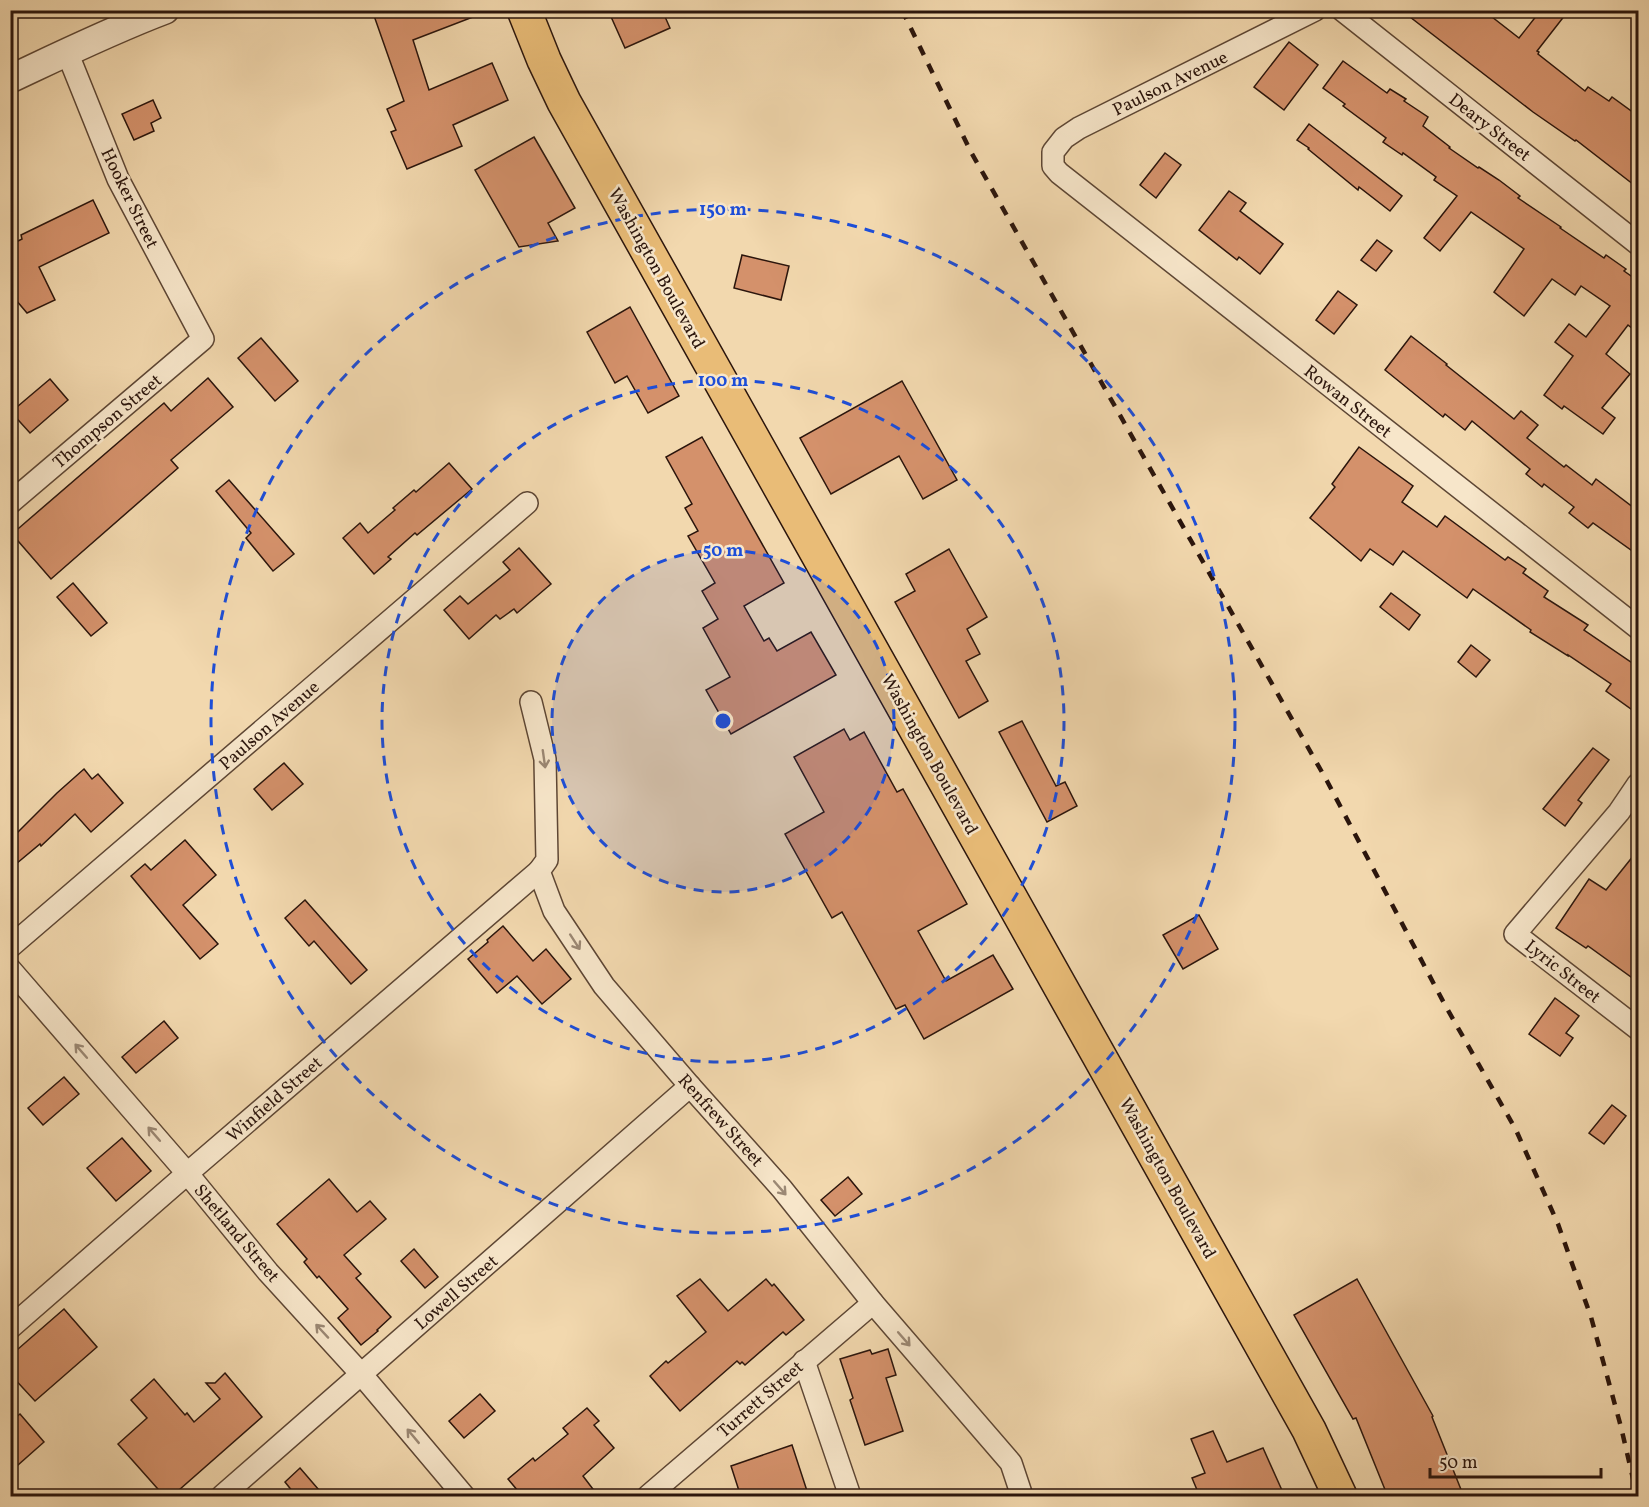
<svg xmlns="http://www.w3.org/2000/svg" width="1649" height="1507" font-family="Vollkorn,serif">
	<rect width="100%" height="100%" fill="#f2d8ae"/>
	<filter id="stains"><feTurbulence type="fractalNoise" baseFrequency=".00333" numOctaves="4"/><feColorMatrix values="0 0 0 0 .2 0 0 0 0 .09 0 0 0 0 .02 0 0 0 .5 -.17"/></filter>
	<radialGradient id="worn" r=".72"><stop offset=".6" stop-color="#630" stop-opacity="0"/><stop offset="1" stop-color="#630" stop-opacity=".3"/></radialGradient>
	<g fill="#d4916b" stroke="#2b150c" stroke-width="1.5">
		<path d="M372,10H486V12L413,40L429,90L492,63L508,100L453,125L462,146L407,169L391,132L396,130L387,109L404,101Z"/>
		<path d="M608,10H662L670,28L625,48Z"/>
		<path d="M1401,10H1483L1519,38L1541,10H1569L1537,51L1539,52L1538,54L1585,91L1588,87L1609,101L1612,97L1638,116V188L1576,140L1575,141L1533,112Z"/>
		<path d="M1289,42L1318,65L1284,110L1254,87Z"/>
		<path d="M1343,61L1387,93L1390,89L1406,99L1404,101L1428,117L1423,126L1450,147L1449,148L1478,168L1479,167L1499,180L1520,196L1518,198L1561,227L1560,228L1604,258L1606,255L1626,269L1624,271L1638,281V333L1628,325L1606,354L1630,374L1602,408L1615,418L1603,434L1564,406L1562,409L1544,395L1573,356L1555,342L1569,324L1586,337L1610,306L1581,286L1575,295L1552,279L1524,316L1494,292L1524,249L1471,212L1440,251L1424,238L1457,196L1434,180L1436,177L1403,153L1402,155L1383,142L1386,138L1343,106L1345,104L1323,88Z"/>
		<path d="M153,100L161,118L151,123L154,131L134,140L122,114Z"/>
		<path d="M1309,124L1402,196L1390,211L1359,187L1358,190L1308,149L1309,148L1297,140Z"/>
		<path d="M534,137L575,208L548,223L558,241L519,247L475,170Z"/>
		<path d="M1165,153L1181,165L1156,198L1140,185Z"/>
		<path d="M1229,191L1246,203L1240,211L1283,244L1260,274L1239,257L1237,260L1199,230Z"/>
		<path d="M93,200L109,233L39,267L55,300L27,313L10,293V245L22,239L21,235Z"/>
		<path d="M1377,240L1392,251L1376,271L1361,260Z"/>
		<path d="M742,255L789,266L781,300L734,288Z"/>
		<path d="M1338,291L1357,305L1334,334L1316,320Z"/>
		<path d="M630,307L679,396L648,413L627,376L615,383L587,332Z"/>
		<path d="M1411,336L1447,364L1446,365L1514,419L1521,411L1538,425L1527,438L1564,467L1566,465L1592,485L1596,479L1638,511V555L1593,523L1588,528L1569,513L1574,507L1544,484L1542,487L1526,474L1530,469L1472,421L1465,430L1445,414L1443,417L1385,370Z"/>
		<path d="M261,338L298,381L275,401L238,358Z"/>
		<path d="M208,378L233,407L171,460L178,468L51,579L12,534L164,403L171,411Z"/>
		<path d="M50,379L68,400L30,433L11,412Z"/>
		<path d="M902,381L957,480L923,499L899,456L831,494L800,438Z"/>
		<path d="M702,437L784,583L744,606L764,641L769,638L777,651L811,632L836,675L731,734L706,690L730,677L703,628L718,619L702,591L715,583L688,536L698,531L685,508L692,504L666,457Z"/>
		<path d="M1359,447L1413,486L1402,502L1437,527L1445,516L1505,560L1508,557L1526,569L1523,573L1548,591L1544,597L1588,625L1584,630L1638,667V714L1606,691L1611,684L1568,655V656L1530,632L1531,630L1473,589L1467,598L1403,551L1393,565L1370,549L1361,561L1310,518L1335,487L1332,484Z"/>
		<path d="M449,463L472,489L417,535L415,533L388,557L391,559L374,574L343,538L360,523L368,533L395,510L393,508L414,490L416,492Z"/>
		<path d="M229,480L294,554L273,571L246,538L251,533L216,491Z"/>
		<path d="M519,548L551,584L517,613L514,609L500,619L496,615L469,639L444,610L460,596L468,604L510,570L503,562Z"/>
		<path d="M949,549L987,617L967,629L980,654L966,661L988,701L959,718L895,602L915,591L906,574Z"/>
		<path d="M73,583L107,623L91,636L57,597Z"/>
		<path d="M1391,593L1420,615L1409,630L1380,607Z"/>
		<path d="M1471,645L1490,660L1476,677L1458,662Z"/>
		<path d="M1022,721L1056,786L1065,782L1077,806L1047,822L999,732Z"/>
		<path d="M844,729L850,740L864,732L897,792L903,789L967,904L918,931L946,981L993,955L1013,989L924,1039L905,1005L896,1009L842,912L832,918L785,834L824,812L794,757Z"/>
		<path d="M1593,748L1609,760L1578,800L1582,803L1565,826L1543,809Z"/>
		<path d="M284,763L303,784L272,810L254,789Z"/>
		<path d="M84,769L92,779L98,774L123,803L91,832L75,814L41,846L40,844L10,869V840L57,793Z"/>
		<path d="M185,840L216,875L183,905L218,944L200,959L131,876L145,864L151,870Z"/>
		<path d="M1638,850V982L1588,946L1586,948L1556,928L1589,879L1606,890Z"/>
		<path d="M305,900L367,970L351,984L314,941L309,946L285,918Z"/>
		<path d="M1199,915L1218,949L1183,969L1163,935Z"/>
		<path d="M503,926L533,961L546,949L571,979L542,1004L517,976L497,993L468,959L488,942L487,940Z"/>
		<path d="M1555,998L1579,1016L1566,1033L1573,1038L1560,1056L1529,1034Z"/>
		<path d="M164,1021L178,1038L136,1073L122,1057Z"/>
		<path d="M64,1077L79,1094L43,1125L28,1108Z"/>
		<path d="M1612,1105L1626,1116L1604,1144L1589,1133Z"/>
		<path d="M122,1138L151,1171L116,1201L87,1168Z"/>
		<path d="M848,1177L862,1194L835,1216L821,1200Z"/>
		<path d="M329,1179L357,1212L370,1201L386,1219L344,1255L361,1274L356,1278L391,1317L377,1330L378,1331L361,1345L338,1318L348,1309L319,1276L317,1278L304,1262L307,1259L277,1224Z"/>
		<path d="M414,1249L438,1277L425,1288L401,1261Z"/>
		<path d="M700,1279L728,1311L766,1279L772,1286L774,1284L804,1320L786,1335L783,1332L745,1365L742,1362L740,1364L737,1361L680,1411L650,1376L666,1361L668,1363L706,1332L677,1296Z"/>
		<path d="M1357,1279L1433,1416L1432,1417L1464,1497H1388L1356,1418L1353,1419L1294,1315Z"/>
		<path d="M64,1309L97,1347L35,1401L10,1374V1356Z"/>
		<path d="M888,1349L896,1375L886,1378L903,1431L865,1445L850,1400L853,1398L840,1359L870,1350L872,1354Z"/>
		<path d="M225,1373L262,1417L171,1497H165L118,1444L147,1418L131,1400L154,1379L185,1415L187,1413L194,1422L220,1399L206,1383H215Z"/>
		<path d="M480,1394L495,1411L464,1438L449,1421Z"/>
		<path d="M587,1408L599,1421L594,1425L614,1448L583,1476L599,1497H523L508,1479L533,1458L535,1461L568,1434L563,1428Z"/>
		<path d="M20,1414L44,1442L10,1472V1422Z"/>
		<path d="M1213,1431L1227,1462L1263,1448L1285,1497H1200L1192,1478L1205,1473L1191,1439Z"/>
		<path d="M792,1445L809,1497H741L731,1466Z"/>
		<path d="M300,1468L325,1497H297L285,1482Z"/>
	</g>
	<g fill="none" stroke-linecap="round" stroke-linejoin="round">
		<g stroke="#5d4634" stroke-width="24">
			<g id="minor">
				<path d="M1315,10L1079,128L1064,138L1053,152V166L1059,173L1638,628"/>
				<path d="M1342,10L1638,244"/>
				<path d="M10,503L203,339L118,179L67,52"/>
				<path d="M531,702L545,759L547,860L539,871L554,911L604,986L690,1086L782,1189L873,1303L1011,1463L1022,1496"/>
				<path d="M1638,784L1619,812L1515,934L1638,1029"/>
				<path d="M10,947L527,503"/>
				<path d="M10,969L187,1173L268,1272L362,1375L464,1496"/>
				<path d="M10,1328L197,1165L539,871"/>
				<path d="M804,1361L850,1496"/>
				<path d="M222,1496L690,1086"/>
				<path d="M648,1496L873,1303"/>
			</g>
		</g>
		<g stroke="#5d4634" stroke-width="30">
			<path id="tertiary" d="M10,79C61,55 112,30 165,10"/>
		</g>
		<g stroke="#2b150c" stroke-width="36">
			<path id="trunk" d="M524,10L544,60L564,102L1309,1430L1340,1496"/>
		</g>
		<use href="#minor" stroke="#f7e6ca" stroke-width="21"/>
		<use href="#tertiary" stroke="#f7e6ca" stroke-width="27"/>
		<use href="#trunk" stroke="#e9bc77" stroke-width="33"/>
		<path stroke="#2b150c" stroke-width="4.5" stroke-dasharray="10 10" stroke-linecap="butt" d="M902,10L971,152L1327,781L1445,1005L1516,1130L1558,1224L1591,1317L1621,1427L1637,1496"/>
	</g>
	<defs><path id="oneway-shaft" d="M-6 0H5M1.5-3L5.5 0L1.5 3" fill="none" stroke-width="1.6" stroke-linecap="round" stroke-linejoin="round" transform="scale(1.5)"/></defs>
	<g stroke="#9b8874">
		<use href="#oneway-shaft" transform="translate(544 759) rotate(82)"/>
		<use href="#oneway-shaft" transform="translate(575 942) rotate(57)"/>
		<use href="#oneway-shaft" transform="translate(81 1051) rotate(-131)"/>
		<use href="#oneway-shaft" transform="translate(154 1134) rotate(-131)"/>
		<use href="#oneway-shaft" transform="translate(780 1188) rotate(49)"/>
		<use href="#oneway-shaft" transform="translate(322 1331) rotate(-133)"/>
		<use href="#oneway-shaft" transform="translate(904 1339) rotate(49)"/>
		<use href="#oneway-shaft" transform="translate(413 1436) rotate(-130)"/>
	</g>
	<circle cx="723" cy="721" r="171" fill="#1d4ed8" fill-opacity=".12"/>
	<g fill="none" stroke="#1d4ed8" stroke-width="3" stroke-dasharray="10 8">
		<circle cx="723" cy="721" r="171"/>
		<circle cx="723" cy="721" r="341"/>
		<circle cx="723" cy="721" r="512"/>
	</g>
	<g text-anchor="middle" stroke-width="5" stroke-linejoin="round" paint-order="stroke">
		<g font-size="18" fill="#2b150c" stroke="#f7e6ca">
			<text transform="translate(1170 83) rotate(-26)" y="6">Paulson Avenue</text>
			<text transform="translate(1490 127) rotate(38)" y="6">Deary Street</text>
			<text transform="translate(130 198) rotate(64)" y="6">Hooker Street</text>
			<text transform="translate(657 268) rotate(61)" y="6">Washington Boulevard</text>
			<text transform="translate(1348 401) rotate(38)" y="6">Rowan Street</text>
			<text transform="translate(107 421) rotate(-40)" y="6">Thompson Street</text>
			<text transform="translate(269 725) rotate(-41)" y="6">Paulson Avenue</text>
			<text transform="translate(930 754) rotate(61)" y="6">Washington Boulevard</text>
			<text transform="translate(1563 971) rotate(38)" y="6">Lyric Street</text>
			<text transform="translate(274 1099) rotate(-41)" y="6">Winfield Street</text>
			<text transform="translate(721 1120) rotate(48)" y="6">Renfrew Street</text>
			<text transform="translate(1168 1178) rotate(61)" y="6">Washington Boulevard</text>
			<text transform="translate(237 1233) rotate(50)" y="6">Shetland Street</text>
			<text transform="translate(456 1292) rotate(-41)" y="6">Lowell Street</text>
			<text transform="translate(760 1399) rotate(-41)" y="6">Turrett Street</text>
		</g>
	</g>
	<circle cx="723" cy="721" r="9" fill="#1d4ed8" stroke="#f7e6ca" stroke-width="3"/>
	<g font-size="18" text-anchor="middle" font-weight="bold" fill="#1d4ed8" stroke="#f7e6ca" stroke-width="5" stroke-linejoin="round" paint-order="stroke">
		<text x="723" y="215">150 m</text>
		<text x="723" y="386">100 m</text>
		<text x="723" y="556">50 m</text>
	</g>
	<rect width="1649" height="1507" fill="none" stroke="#f2d8ae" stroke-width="36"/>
	<rect x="12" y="12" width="1625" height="1483" fill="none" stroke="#2b150c" stroke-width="3"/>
	<rect x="18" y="18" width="1613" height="1471" fill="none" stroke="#2b150c" stroke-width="1.5"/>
	<path d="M1430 1468v9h171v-9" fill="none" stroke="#2b150c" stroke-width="3"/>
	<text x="1439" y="1468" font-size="18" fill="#2b150c" stroke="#f7e6ca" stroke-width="4.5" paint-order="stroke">50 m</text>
	<rect width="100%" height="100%" filter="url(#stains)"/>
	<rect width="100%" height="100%" fill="url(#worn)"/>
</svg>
